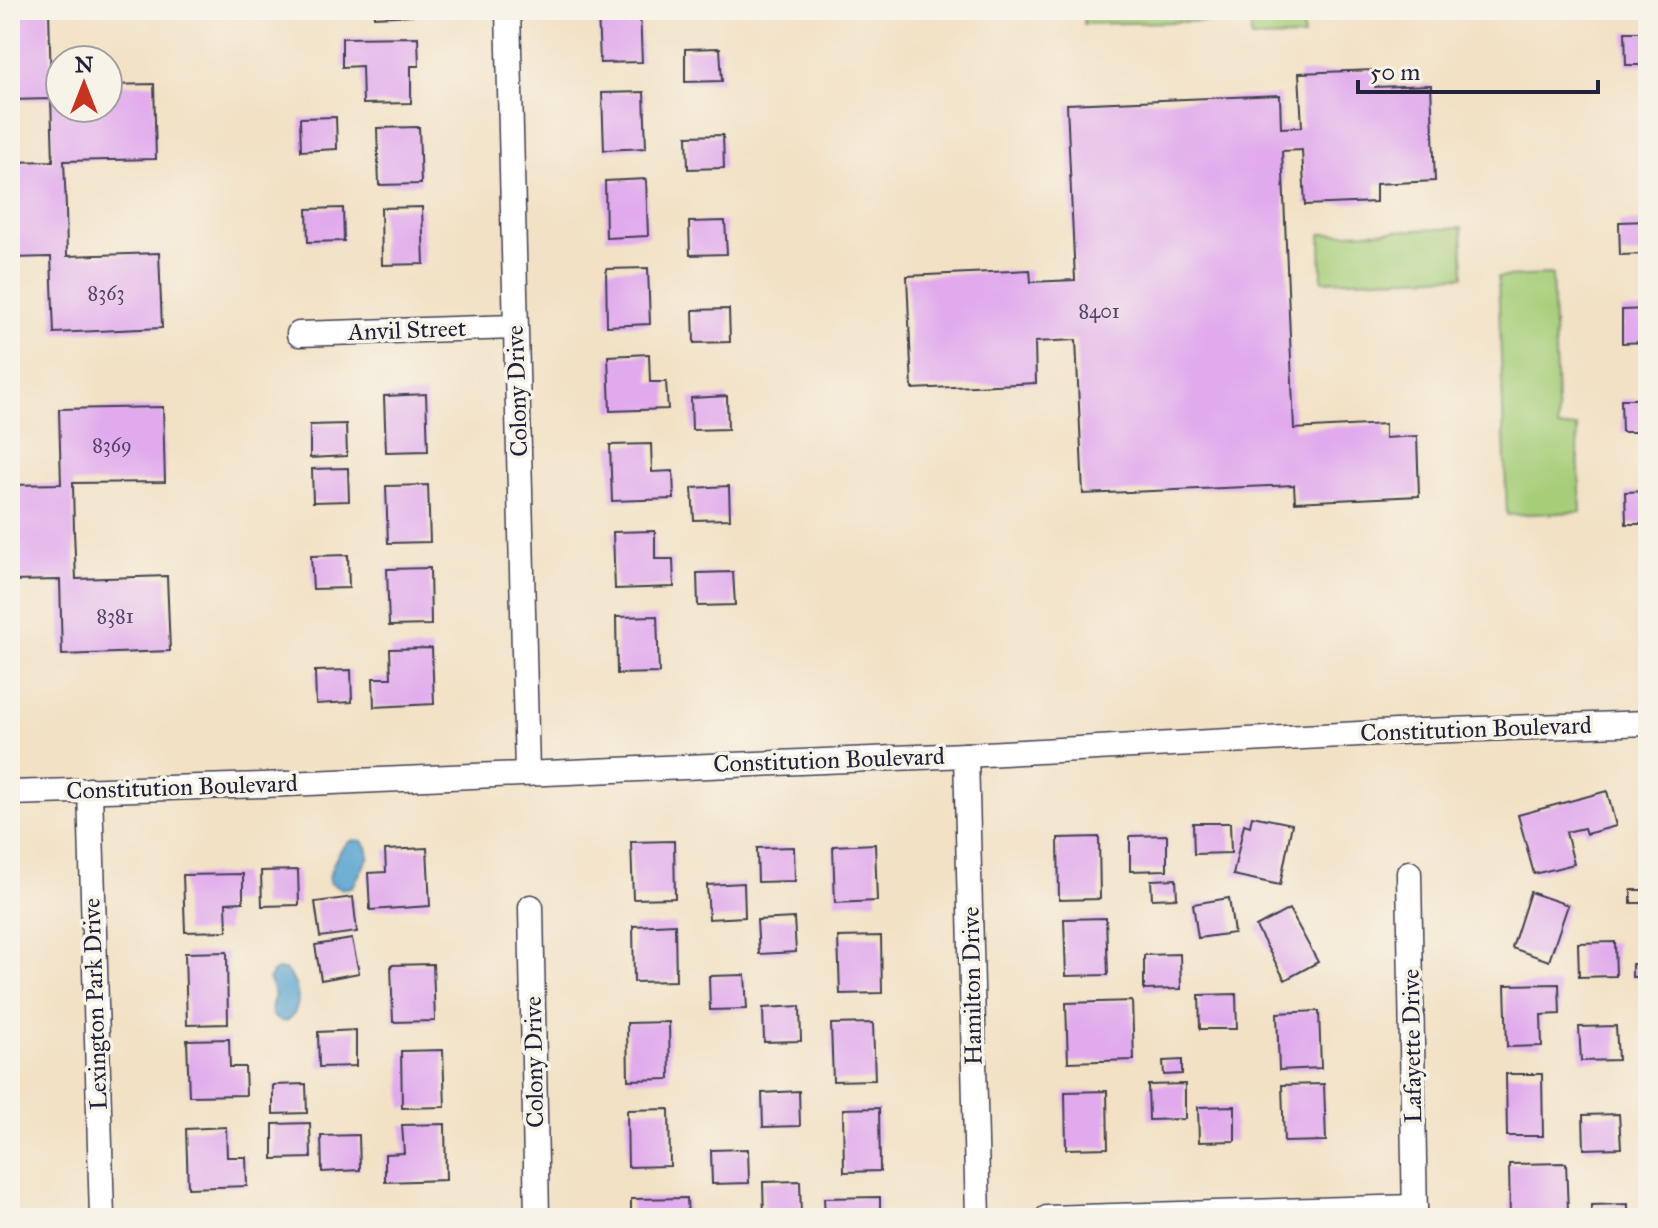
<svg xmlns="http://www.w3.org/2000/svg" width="1658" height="1228" font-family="'IM FELL Great Primer',serif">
	<rect width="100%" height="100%" fill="#f7f3e8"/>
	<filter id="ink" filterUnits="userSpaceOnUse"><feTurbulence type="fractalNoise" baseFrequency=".0125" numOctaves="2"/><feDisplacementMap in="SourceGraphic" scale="16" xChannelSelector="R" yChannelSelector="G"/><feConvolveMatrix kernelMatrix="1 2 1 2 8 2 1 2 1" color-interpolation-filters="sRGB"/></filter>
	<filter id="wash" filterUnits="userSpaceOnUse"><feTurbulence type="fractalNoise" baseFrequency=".006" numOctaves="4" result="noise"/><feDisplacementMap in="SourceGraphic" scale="32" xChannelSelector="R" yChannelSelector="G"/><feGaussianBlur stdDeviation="1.8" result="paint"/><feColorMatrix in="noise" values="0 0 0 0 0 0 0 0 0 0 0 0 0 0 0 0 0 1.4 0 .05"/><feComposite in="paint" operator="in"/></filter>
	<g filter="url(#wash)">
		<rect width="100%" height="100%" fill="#f2e1c5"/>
		<g fill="#a6cd78" stroke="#64785a" stroke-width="2">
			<path d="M1084,10H1225V21L1084,24Z"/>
			<path d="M1251,10H1303L1304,37L1251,38Z"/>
			<path d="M1329,10H1409V14L1329,15Z"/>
			<path d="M1462,228L1464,276L1322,281L1321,234Z"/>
			<path d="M1552,275L1558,428L1577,427L1581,512L1507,515L1498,277Z"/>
		</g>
		<g fill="#56a3cf" stroke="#3c6285" stroke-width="2">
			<path d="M353,840L362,841L367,847L369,856L353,886C343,890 338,889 329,882C329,869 340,845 353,840Z"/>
			<path d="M277,970H285C299,984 304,1008 287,1021C270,1023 269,1008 275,996L269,979L272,973Z"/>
		</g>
		<g id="blocks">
			<g fill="#e1aaed">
				<path d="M10,10H49L51,86H60V108H108V85L154,84L156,159L64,161L66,208L67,256L159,253L162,328L54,333L51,257L10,258V162L53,161L51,99L10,100Z"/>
				<path d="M374,10H416V15L374,17Z"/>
				<path d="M598,10H640L642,62L600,63Z"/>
				<path d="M1625,32H1648V65H1626Z"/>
				<path d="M418,37L419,66H411V103L363,104L362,66L342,67V38Z"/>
				<path d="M720,48L722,81L685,82V49Z"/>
				<path d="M1374,70L1375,87L1431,85L1435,181L1376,184V202L1305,205L1302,150L1282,151L1294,429L1385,424V438L1417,436L1419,496L1295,502L1294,485L1083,494L1076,340L1035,342L1036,383L912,389L907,276L1030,270L1031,282L1075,280L1067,104L1280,95L1281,128L1302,127L1299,73Z"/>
				<path d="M644,92L646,148L604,150L602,93Z"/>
				<path d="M336,117L337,149L301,151L300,118Z"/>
				<path d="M419,127L421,184L379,185L377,128Z"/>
				<path d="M723,135L724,168L688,169L687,136Z"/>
				<path d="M646,179L648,236L606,238L605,181Z"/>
				<path d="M422,207L424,264L382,265L381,208Z"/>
				<path d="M343,208L344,241L308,242L307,209Z"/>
				<path d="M725,221L727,254L690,255L689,222Z"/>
				<path d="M1648,221V254L1620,255L1619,222Z"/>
				<path d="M648,268L650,324L607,326L606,269Z"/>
				<path d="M729,309L730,342L694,343L693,310Z"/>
				<path d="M1648,309V342L1622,343V310Z"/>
				<path d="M649,354L650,382H666L668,409L610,411L608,356Z"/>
				<path d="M426,394L428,451L386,452L384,396Z"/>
				<path d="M727,396L728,429L692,430L691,398Z"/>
				<path d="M1621,399H1648V432H1622Z"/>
				<path d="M163,407L165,482L73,483L74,531L76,579L167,576L170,651L62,655L60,580L10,581V485L61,484L59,409Z"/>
				<path d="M346,424L347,456L310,458V425Z"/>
				<path d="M651,444L652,472L673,471L674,499L612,501L610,445Z"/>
				<path d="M348,468L349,501L313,502L312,469Z"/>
				<path d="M428,485L430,542L388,543L386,486Z"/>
				<path d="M729,486L730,519L694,520L692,488Z"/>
				<path d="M1648,491V524H1626L1625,492Z"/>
				<path d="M655,531V559H673L674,587L615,589L613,532Z"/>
				<path d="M348,555L349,588L313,589L311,556Z"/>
				<path d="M430,568L431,625L389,626L387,569Z"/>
				<path d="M733,572L735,605L698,606L697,573Z"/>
				<path d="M657,616L659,673L617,674L616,617Z"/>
				<path d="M432,648L434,704L374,707L373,678H391L390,649Z"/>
				<path d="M351,670L352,702L316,704L315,671Z"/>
				<path d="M1607,791L1616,826L1586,834L1584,828L1566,832L1574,864L1534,874L1518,815Z"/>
				<path d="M1252,816L1292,824L1280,885L1233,875L1244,824L1250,826Z"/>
				<path d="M1193,823H1230L1231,853L1194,854Z"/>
				<path d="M1167,835V870L1130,871V836Z"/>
				<path d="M1099,837L1100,899L1059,900L1058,838Z"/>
				<path d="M674,841L675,898L633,899L631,842Z"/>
				<path d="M875,844L877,901L835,903L833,846Z"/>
				<path d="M794,847L795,881L758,882L757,848Z"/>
				<path d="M427,848L430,906L370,910L368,873L386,872L385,850Z"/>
				<path d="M298,870L299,905L262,906L261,871Z"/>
				<path d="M243,874V902L226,903L227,931L185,932L183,875Z"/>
				<path d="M1176,879L1177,898L1152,899L1151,880Z"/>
				<path d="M744,883L745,917L709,919L707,885Z"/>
				<rect x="1631" y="890" width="17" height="13"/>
				<path d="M1530,892L1568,905L1549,961L1512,948Z"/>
				<path d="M353,897L357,932L320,937L315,902Z"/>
				<path d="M1229,898L1234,933L1198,938L1193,904Z"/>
				<path d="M1289,909L1318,962L1285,980L1256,927Z"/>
				<path d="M794,918L796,952L759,954L757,920Z"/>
				<path d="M1106,918L1108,975L1066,976L1064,919Z"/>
				<path d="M675,924L676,981L634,982L633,926Z"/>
				<path d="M881,936L882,993L840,994L838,937Z"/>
				<path d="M352,939L359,973L321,980L315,945Z"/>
				<path d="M1615,942L1616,976L1579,977L1578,943Z"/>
				<path d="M227,952L228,1024L187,1025L185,953Z"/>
				<path d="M1180,954L1181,989L1144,990V955Z"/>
				<path d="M433,964L435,1021L393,1022L391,965Z"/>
				<rect x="1632" y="964" width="10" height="13"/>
				<path d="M745,975L747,1009L710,1010L709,976Z"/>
				<path d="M1559,984L1560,1014L1541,1015L1542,1046L1507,1047L1505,985Z"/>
				<path d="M1236,994L1237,1029H1200L1199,995Z"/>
				<path d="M1132,1001L1134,1060L1068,1062L1066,1003Z"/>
				<path d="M800,1006L801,1041L764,1042L763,1008Z"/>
				<path d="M1319,1011L1321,1068L1279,1070L1277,1013Z"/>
				<path d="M669,1022L670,1079L628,1080L627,1023Z"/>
				<path d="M873,1023L875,1080L833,1081L831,1024Z"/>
				<path d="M1616,1026L1618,1060L1581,1061L1579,1027Z"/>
				<path d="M356,1030V1066L319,1067L318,1032Z"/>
				<path d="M229,1039L230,1067H245L246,1095L189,1096L187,1040Z"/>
				<path d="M443,1050L445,1107L402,1108L401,1051Z"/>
				<path d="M1182,1060V1074L1164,1075L1163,1061Z"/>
				<path d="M1506,1074H1542L1543,1136H1507Z"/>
				<path d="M306,1084L307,1113L273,1114V1085Z"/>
				<path d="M1185,1084V1119L1149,1120L1148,1085Z"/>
				<path d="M1324,1084L1326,1141L1284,1142L1282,1085Z"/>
				<path d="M799,1091L800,1126L763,1127L762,1093Z"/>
				<path d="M1107,1091L1108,1148L1066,1149L1065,1092Z"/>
				<path d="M1235,1106V1141L1199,1142L1198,1107Z"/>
				<path d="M879,1108L880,1171L844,1172L843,1109Z"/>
				<path d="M669,1109L670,1166L628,1167L627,1110Z"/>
				<path d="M1619,1114L1621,1148L1584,1149L1583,1115Z"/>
				<path d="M310,1123L311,1158L273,1159V1124Z"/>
				<path d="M445,1124L446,1180L385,1182V1154L404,1153L402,1125Z"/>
				<path d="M226,1127L227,1157H246L247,1186L188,1188L186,1129Z"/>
				<path d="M359,1135L360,1170L322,1172L321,1136Z"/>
				<path d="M748,1149L749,1183L712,1184L711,1150Z"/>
				<path d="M1566,1163L1568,1211L1550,1212V1218H1510L1509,1164Z"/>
				<path d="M800,1181L801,1215L764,1217L763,1182Z"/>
				<path d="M880,1197V1218H825L824,1198Z"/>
				<path d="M687,1198L688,1218H631V1199Z"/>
				<path d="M1628,1204V1218H1591V1205Z"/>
			</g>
		</g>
	</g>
	<g filter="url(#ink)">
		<use href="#blocks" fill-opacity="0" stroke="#413f50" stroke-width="2"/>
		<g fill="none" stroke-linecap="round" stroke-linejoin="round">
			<g stroke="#413f50" stroke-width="27">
				<g id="street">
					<path d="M508,10L527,772"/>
					<path d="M299,334L515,327"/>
					<path d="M966,755L978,1218"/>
					<path d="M90,790L102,1218"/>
					<path d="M10,793L263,785L966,755L1396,732L1648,723"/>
					<path d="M1409,873L1415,1218"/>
					<path d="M531,907L537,1218"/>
					<path d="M1047,1218L1415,1207"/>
				</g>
			</g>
			<use href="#street" stroke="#fff" stroke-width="24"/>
		</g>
	</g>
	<g text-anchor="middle" stroke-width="7" stroke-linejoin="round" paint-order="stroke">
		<g font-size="20" fill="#524468">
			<text x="106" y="300">8363</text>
			<text x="1099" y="318">8401</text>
			<text x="112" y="452">8369</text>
			<text x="115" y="623">8381</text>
		</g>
		<g font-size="24" fill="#22223b" stroke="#f7f3e8">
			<text transform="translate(407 330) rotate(-2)" y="8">Anvil Street</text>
			<text transform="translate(517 391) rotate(-92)" y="8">Colony Drive</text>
			<text transform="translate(1476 729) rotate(-2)" y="8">Constitution Boulevard</text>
			<text transform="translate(829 760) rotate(-2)" y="8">Constitution Boulevard</text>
			<text transform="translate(182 787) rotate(-2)" y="8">Constitution Boulevard</text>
			<text transform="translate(972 986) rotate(-91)" y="8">Hamilton Drive</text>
			<text transform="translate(95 1004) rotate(-92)" y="8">Lexington Park Drive</text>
			<text transform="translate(1412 1046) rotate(-91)" y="8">Lafayette Drive</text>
			<text transform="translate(534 1062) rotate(-91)" y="8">Colony Drive</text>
		</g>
	</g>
	<rect width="1658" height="1228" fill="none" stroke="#f7f3e8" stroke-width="40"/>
	<g transform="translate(84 84)"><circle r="38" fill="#f7f3e8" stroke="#a29fa3" stroke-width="2"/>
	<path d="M0-6L14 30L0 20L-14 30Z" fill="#c8321e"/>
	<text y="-12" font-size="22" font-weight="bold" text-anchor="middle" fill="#22223b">N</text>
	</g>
	<path d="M1358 80v12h240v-12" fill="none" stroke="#22223b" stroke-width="4"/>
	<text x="1370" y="80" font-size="24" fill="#22223b" stroke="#f7f3e8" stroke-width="6" paint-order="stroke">50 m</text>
</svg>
